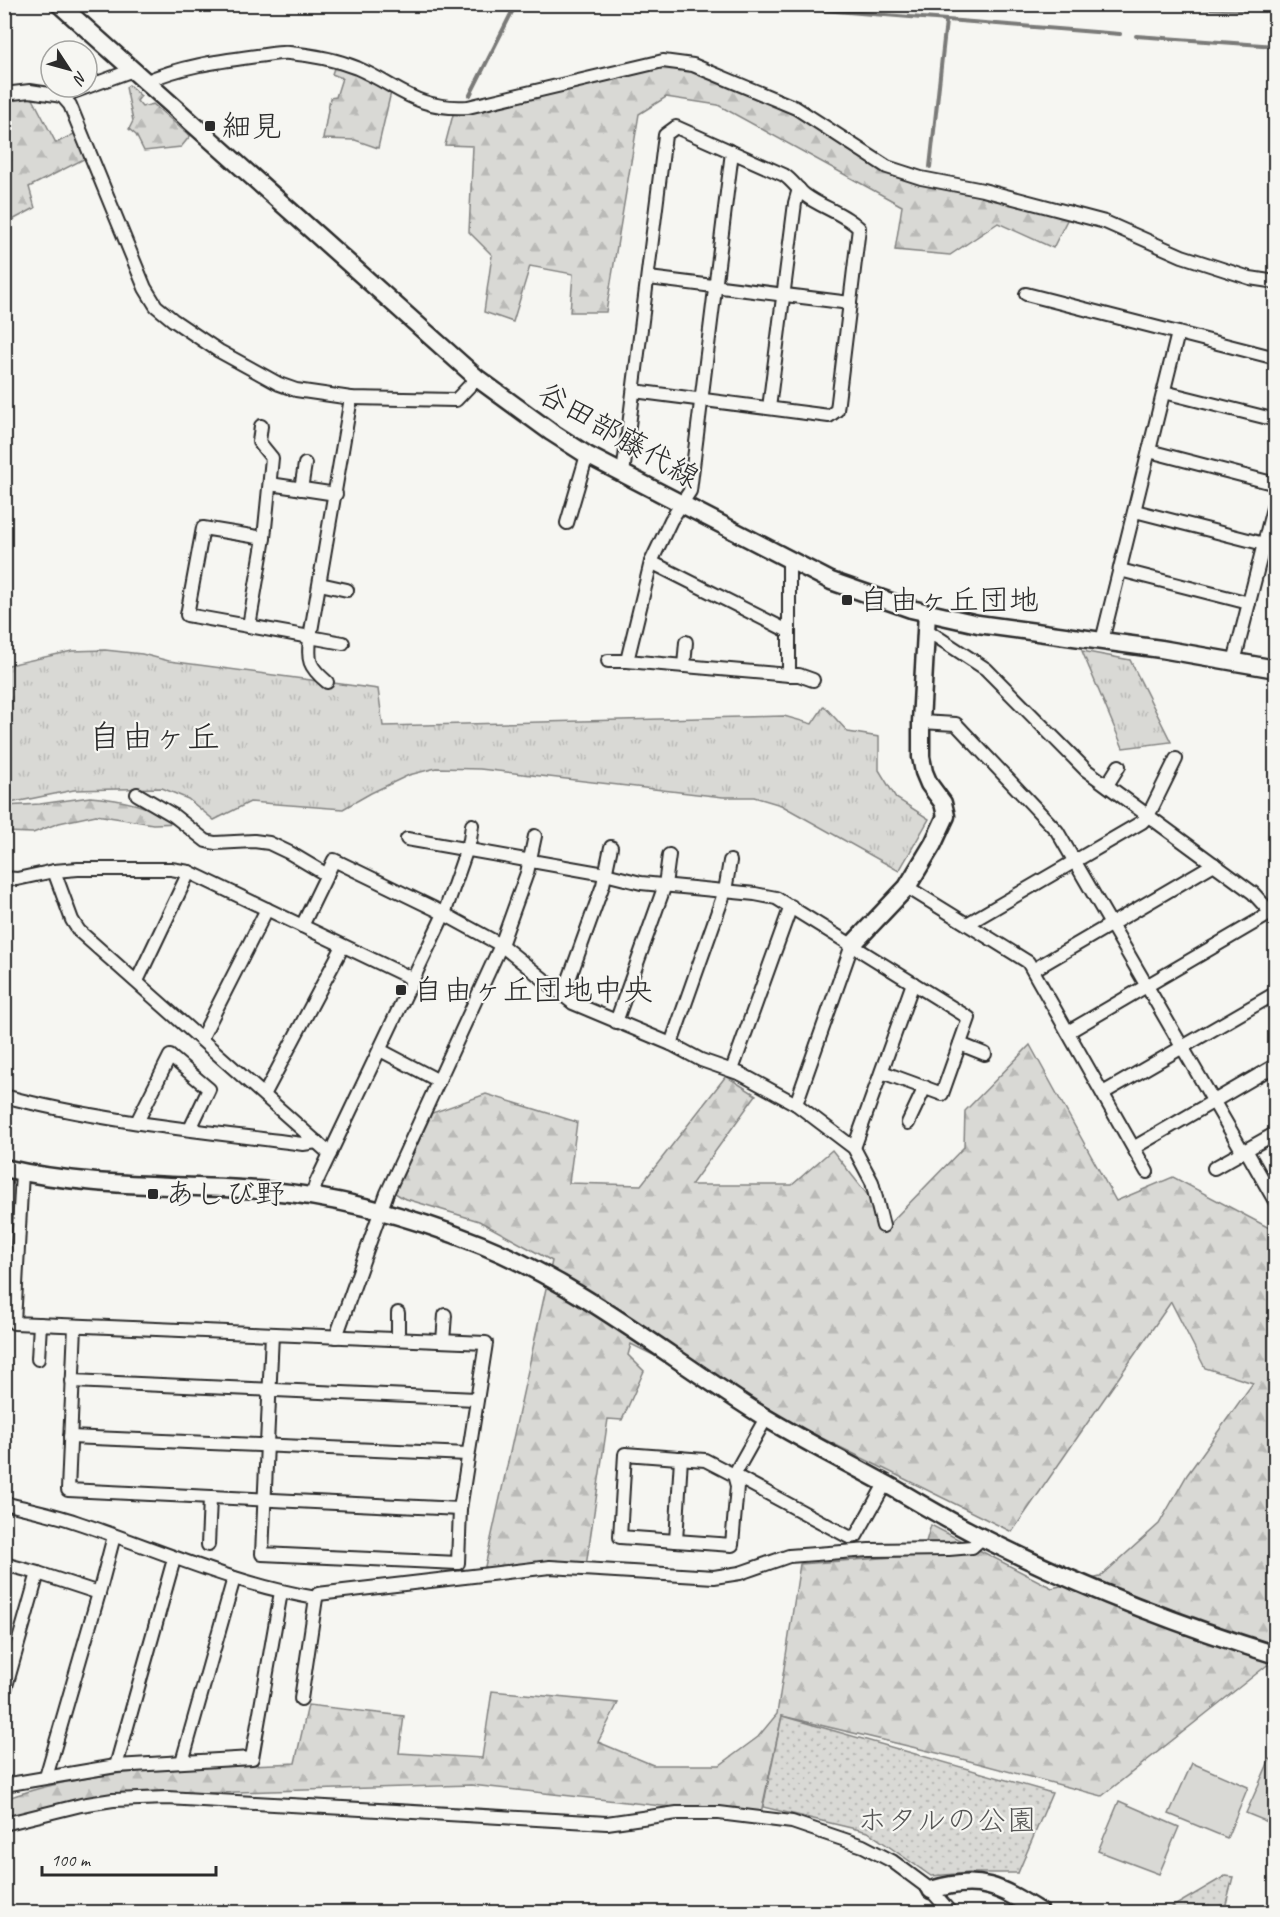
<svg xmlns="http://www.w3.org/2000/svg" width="1280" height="1917" font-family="Caveat,'Klee One',sans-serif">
	<defs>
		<pattern id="grass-tufts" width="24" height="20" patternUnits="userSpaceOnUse" patternTransform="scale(1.5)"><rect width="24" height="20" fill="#d9d9d5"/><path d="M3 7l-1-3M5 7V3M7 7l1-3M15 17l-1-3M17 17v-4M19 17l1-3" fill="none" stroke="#babab7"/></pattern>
		<pattern id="forest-firs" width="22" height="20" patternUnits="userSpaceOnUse" patternTransform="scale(1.5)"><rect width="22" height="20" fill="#d9d9d5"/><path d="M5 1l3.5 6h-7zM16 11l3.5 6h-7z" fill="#babab7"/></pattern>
		<pattern id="park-dots" width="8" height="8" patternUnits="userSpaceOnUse" patternTransform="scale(1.5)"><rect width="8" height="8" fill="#d9d9d5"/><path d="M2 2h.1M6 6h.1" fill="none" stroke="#babab7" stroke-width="1.8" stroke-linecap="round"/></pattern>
		<pattern id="water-waves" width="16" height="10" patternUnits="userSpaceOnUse" patternTransform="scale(1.5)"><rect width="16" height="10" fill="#aeaeab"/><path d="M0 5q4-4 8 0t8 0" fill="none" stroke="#8e8e8b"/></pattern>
	</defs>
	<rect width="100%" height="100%" fill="#f6f6f2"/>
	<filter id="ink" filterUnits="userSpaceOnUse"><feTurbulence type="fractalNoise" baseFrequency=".0167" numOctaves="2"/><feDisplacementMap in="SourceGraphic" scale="12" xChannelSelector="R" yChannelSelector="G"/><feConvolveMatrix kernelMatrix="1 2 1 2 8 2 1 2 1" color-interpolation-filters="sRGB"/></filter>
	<g filter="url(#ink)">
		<g fill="url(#grass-tufts)" stroke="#828280" stroke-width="1.5">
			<path d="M105,650L142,654L169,661L378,689L383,726L784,716L812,724L824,706L848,732L879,737V770L896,798L929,819L899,871L781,805L754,797H723L480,769L436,768L409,775L371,793L343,809L250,802L214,820L188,799L162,788L74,790L5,804L4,666L72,651Z"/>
			<path d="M1082,651L1130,660L1171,742L1123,748Z"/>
		</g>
		<g fill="url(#forest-firs)" stroke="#828280" stroke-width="1.5">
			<path d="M335,65L371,80L391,92L378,148L355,140L323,139L330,98L336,97L342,78L332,74Z"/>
			<path d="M685,66L796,113L882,170L1069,216L1053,248L998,223L950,255L895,250L902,206L718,105L666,97L639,114L606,312H570L573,274L530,266L513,322L484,312L492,255L469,232L473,146L445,145L454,111L654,67Z"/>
			<path d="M129,85L141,96L137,101L142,107L153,104L190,136L181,147L144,151L136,135L129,129L133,121L126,87Z"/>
			<path d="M32,97L56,143L76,133L86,158L29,187L35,208L5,224L4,99Z"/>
			<path d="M90,797C126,800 149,806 180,823L153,824L96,815L59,823L33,833L5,832L4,806L40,804Z"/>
			<path d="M1030,1045L1116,1201L1173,1177L1275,1231V1659L1102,1796L958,1758L782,1716L761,1813L680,1808L471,1785L170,1794L5,1820V1799C97,1766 198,1768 295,1763L308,1705L404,1716L399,1753L482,1758L492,1691L618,1703L598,1742L653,1765H720L758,1737L777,1714L800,1564L922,1555L931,1525L1052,1588L1100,1577L1159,1524L1187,1475L1253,1383L1205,1368L1171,1302L1012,1532L631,1344L628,1355L644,1371L622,1420L608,1419L586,1566L484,1571L552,1261L479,1221L403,1198L395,1193L432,1113L486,1094L577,1122L569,1183L641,1185L726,1076L756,1095L691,1185H792L832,1150L890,1223L964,1147L965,1111Z"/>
		</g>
		<g fill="url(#park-dots)" stroke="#828280" stroke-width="1.5">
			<path d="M782,1716L1052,1793L1018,1873H969L931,1876L868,1832L763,1807Z"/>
			<path d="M1225,1876L1233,1877L1225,1908L1243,1912H1164Z"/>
		</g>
		<g fill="#d9d9d5" stroke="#828280" stroke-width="1.5">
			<path d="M1270,1759L1275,1761V1825L1246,1813Z"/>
			<path d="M1192,1763L1248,1787L1227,1838L1169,1814Z"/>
			<path d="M1119,1801L1179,1827L1159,1874L1098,1851Z"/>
		</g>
		<path fill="url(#water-waves)" stroke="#7a7a78" stroke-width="1.5" d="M1275,4V12L1091,5V4Z"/>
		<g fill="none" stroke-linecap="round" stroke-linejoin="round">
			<g stroke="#7a7a78" stroke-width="4">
				<path d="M749,4L760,6"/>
				<path d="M773,6L1120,34"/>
				<path d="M1136,36L1276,46"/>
				<path d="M470,95L516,4"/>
				<path d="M930,167L946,21"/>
			</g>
			<g stroke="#2b2b2b" stroke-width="16">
				<g id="street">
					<path d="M145,82C180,66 220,61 257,56C268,55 279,52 289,53C312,55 335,59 357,68C400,87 416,110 468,107L663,61L693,65L796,108L887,167L921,178L983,190L1105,222L1182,256L1250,278L1276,282"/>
					<path d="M4,94L30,91L62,96L133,70"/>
					<path d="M62,96L70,105L145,288L156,306L173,320L219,351L279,384L296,390L351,398L456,400L477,378"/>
					<path d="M732,152L690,491L671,520L651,562L627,661L789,675V561"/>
					<path d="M649,278L850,303"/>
					<path d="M1026,294L1276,358"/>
					<path d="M1164,392L1276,420"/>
					<path d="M769,408L795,203L799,189"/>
					<path d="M261,426L259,442L272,458L264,538L203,528L187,615L310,637L351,398"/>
					<path d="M1149,451L1276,484"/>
					<path d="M623,474L665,135L676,127L784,175C793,181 797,189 805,195C822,208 844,213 859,228L837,410L829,416L634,391"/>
					<path d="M270,484L336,494"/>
					<path d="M301,489L305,464"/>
					<path d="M1135,511L1264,544"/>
					<path d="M567,523L587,455"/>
					<path d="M651,562L788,631"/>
					<path d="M1120,570L1249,603"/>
					<path d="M320,584L347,590"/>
					<path d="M249,626L264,538"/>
					<path d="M925,629L986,669L1086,770L1253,893L1276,918"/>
					<path d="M1102,641L1178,333"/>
					<path d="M608,661H627"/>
					<path d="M1234,662L1276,496"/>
					<path d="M684,666L686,642"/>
					<path d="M789,675H799L813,680"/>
					<path d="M327,682C308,666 308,661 310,637L343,643"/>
					<path d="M921,722L956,724L1057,831L1243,1152"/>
					<path d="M1107,785L1119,766"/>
					<path d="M137,794L173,815L206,841L215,843L254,841L269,843L290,853L327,875"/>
					<path d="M407,839L605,874L641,883L755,894L776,898L969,1018L942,1094L882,1072"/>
					<path d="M54,871L72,920L79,931L330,1154"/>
					<path d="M4,878L17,879L54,871L78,869H171L189,872L413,979"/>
					<path d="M907,887L1028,962L1147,1172"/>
					<path d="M967,924L1142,822L1148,816L1176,759"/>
					<path d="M302,926L334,860L435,909L501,945L573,1003L671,1044L701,1060L741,1074L796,1104L854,1148L872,1182L883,1226"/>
					<path d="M1033,970L1214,864"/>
					<path d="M137,981L189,872"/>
					<path d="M563,996L603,885L611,847"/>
					<path d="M616,1022L665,885L669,855"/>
					<path d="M1068,1032L1271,913"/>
					<path d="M201,1039L267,909"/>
					<path d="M671,1044L725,891L730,861"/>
					<path d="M960,1044L985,1054"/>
					<path d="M380,1050L439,1081"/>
					<path d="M732,1070L791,906"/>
					<path d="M1103,1093L1276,993"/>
					<path d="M264,1095L343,946"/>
					<path d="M4,1096C102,1122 203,1131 303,1144L317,1142"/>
					<path d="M796,1104L852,945"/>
					<path d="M137,1122L170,1056L209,1089L190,1129"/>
					<path d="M908,1123L925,1087"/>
					<path d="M1135,1147L1276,1065"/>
					<path d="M854,1148L913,983"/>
					<path d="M1246,1150L1276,1203"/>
					<path d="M1214,1168L1276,1133"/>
					<path d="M22,1172L14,1323L486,1343L460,1509L458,1563L262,1554L272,1334"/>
					<path d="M312,1196L316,1183L444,914L470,840L472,825"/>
					<path d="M75,1326L68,1490L460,1509"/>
					<path d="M336,1337L387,1193L501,945L527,873L535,836"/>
					<path d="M398,1339V1313"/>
					<path d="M443,1341L445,1315"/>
					<path d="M38,1359L40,1324"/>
					<path d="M72,1381L476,1399"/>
					<path d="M766,1418L734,1475L849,1537L856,1536L885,1484"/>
					<path d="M70,1437L468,1454"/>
					<path d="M625,1454L705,1460L734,1475L737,1486L732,1545L620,1537Z"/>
					<path d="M4,1503C28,1509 53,1514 76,1522C155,1548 232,1584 316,1598L318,1594L550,1567L714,1577L740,1573L789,1556L869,1550L949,1549L972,1547L982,1538"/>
					<path d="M676,1541L681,1458"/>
					<path d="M208,1545L210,1498"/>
					<path d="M4,1564L38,1573L99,1593L46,1777"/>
					<path d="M99,1593L114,1536"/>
					<path d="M4,1693L38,1573"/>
					<path d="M301,1699L316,1598"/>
					<path d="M182,1762L234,1578"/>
					<path d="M116,1766L174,1559"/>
					<path d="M4,1785L116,1766L252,1758L281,1592"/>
					<path d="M4,1824L81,1805L113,1800L167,1798L607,1823L677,1813H719L792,1822L863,1846L892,1861L931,1890L950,1912"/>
				</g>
			</g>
			<g stroke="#2b2b2b" stroke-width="21">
				<g id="secondary">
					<path d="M59,4L477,378L551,432L587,455L831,581L911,609L978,624L1161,649L1276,669"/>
					<path d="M852,945L907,887L933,844L946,816L943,803L929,784L924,772L921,757V722L927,613"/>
					<path d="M4,1168C88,1188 175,1184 260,1190C337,1196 410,1216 482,1245C585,1287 672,1360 766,1418C806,1442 848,1463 888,1485C920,1503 952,1523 985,1539C1079,1586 1176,1624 1276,1655"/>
					<path d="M931,1890C980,1875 1000,1887 1040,1912"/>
				</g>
			</g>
			<use href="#street" stroke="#f6f6f2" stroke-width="12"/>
			<use href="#secondary" stroke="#f6f6f2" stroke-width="16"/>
		</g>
	</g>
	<g fill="#2b2b2b" stroke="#f6f6f2" stroke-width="2">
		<rect x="204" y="120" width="12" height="12" rx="3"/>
		<rect x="841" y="594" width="12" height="12" rx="3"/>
		<rect x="395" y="984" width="12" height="12" rx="3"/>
		<rect x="147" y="1188" width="12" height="12" rx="3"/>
	</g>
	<g text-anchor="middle" stroke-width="4.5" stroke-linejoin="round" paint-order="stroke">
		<g font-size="30" fill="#2b2b2b" stroke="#f6f6f2" text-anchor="start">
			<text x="222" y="136">細見</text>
			<text x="859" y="610">自由ヶ丘団地</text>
			<text x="413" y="1000">自由ヶ丘団地中央</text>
			<text x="165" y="1204">あしび野</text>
		</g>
		<g font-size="30" fill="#2b2b2b" stroke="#f6f6f2">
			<text transform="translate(619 435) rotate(30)" y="10">谷田部藤代線</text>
		</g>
		<g font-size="30" fill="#565656" stroke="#f6f6f2">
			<text x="947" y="1830">ホタルの公園</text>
		</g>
		<g font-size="33" fill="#2b2b2b" stroke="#f6f6f2">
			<text x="154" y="748">自由ヶ丘</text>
		</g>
	</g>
	<rect width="1280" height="1917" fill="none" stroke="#f6f6f2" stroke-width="24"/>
	<rect x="12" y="12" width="1256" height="1893" fill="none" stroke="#2b2b2b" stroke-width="2" filter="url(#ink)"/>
	<g transform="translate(69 69) rotate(126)"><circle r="28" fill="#f6f6f2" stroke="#a5a5a2" stroke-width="1.5"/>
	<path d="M0-4.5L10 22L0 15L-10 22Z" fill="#2b2b2b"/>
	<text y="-9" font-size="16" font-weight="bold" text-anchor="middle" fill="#2b2b2b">N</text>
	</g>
	<path d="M42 1866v9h174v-9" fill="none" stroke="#2b2b2b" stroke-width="3"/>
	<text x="51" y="1866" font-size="18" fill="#2b2b2b" stroke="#f6f6f2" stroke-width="4.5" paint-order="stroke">100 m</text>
</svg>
